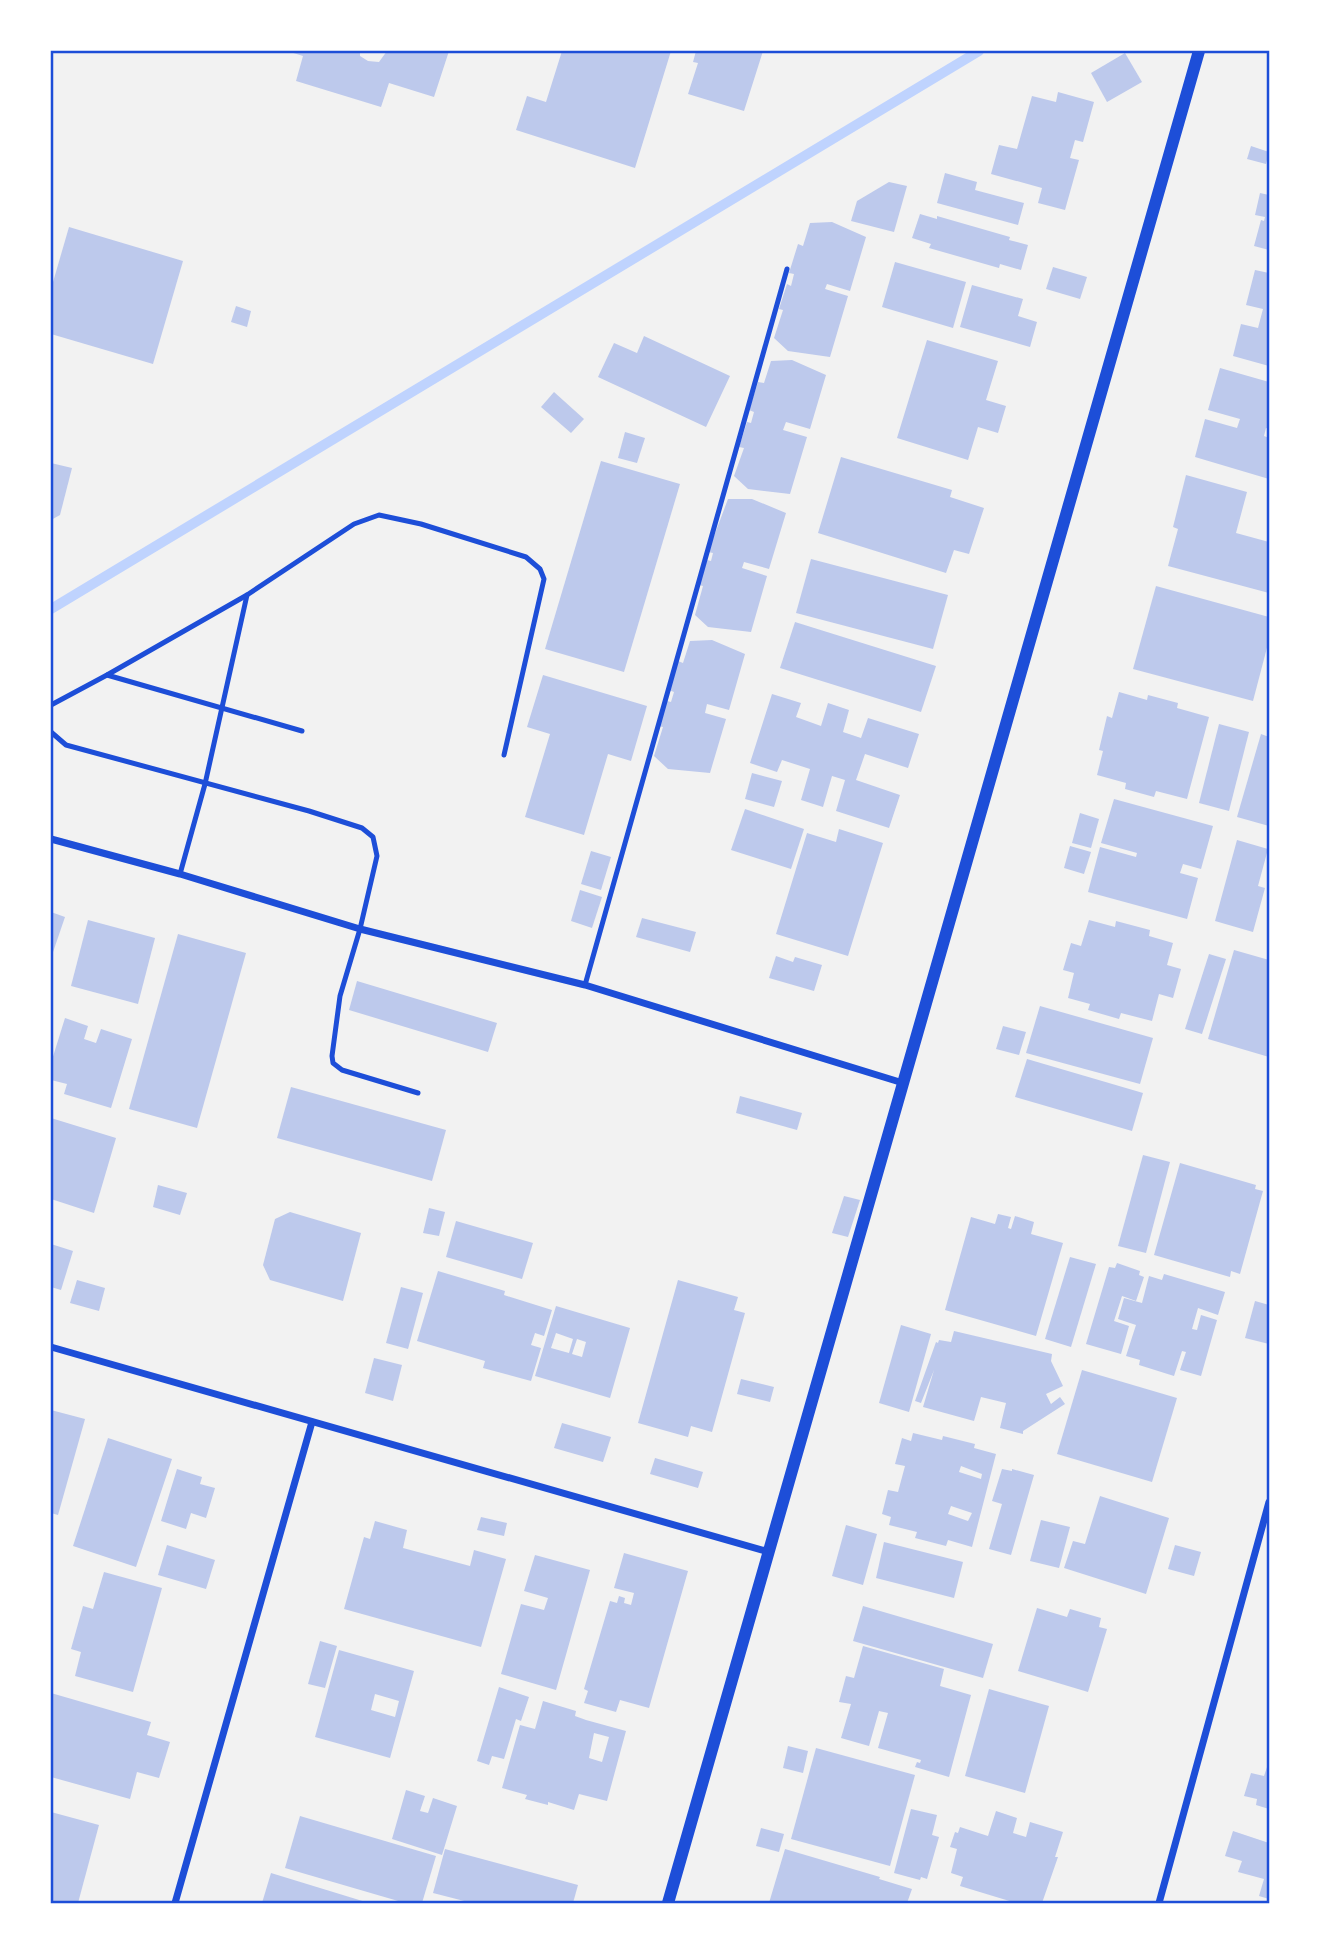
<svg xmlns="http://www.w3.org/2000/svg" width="1320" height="1954" font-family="'Open Sans',sans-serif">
	<rect width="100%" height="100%" fill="#f2f2f2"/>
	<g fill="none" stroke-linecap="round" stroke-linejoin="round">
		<path stroke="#bfd3fe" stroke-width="10" d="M51,609L979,51"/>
	</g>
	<g fill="#bdc9ec" fill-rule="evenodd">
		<path d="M287,51H360V56L368,61L379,62L387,51H449L434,97L389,83L381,107L296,81L303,56Z"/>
		<path d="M562,51H671L635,168L516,130L527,96L546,102Z"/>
		<path d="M696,51H763L744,111L688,94L698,63L693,62Z"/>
		<path d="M1125,53L1142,82L1107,102L1091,73Z"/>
		<path d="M1058,92L1094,102L1083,142L1075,140L1070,158L1079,160L1065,210L1038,203L1042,188L991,174L999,145L1017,149L1032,96L1056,102Z"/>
		<path d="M1251,146L1269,152L1266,164L1247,159Z"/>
		<path d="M945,173L977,182L975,190L1024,203L1018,225L937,203Z"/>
		<path d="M889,182L907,186L894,232L851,221L857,201Z"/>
		<path d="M1260,193L1269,195V250L1254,246L1261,220L1264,221L1265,217L1255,215Z"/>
		<path d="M920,214L937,219V216L1010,237L1009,240L1028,245L1021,270L1000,264L999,268L929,248L931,244L912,238Z"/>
		<path d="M832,222L866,237L850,291L827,284L825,289L848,296L830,357L788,351L774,338L783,310L779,309L787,284L791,286L794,274L789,273L798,244L803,246L810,223Z"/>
		<path d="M69,227L183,261L153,364L51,334V289Z"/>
		<path d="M895,262L966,282L953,328L882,307Z"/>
		<path d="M1053,267L1087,277L1080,299L1046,289Z"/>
		<path d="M1255,270L1269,273V366L1233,356L1241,324L1258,328L1263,309L1246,305Z"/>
		<path d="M972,285L1023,299L1018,316L1037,322L1030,347L960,327Z"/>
		<path d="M236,306L251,311L247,327L231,322Z"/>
		<path d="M644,336L730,376L706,427L598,377L614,343L637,353Z"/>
		<path d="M927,340L998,361L986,400L1006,406L998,433L978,427L968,460L897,438Z"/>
		<path d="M792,360L826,375L810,429L786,422L783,430L807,437L790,494L748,489L734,476L744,448L739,447L747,422L751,423L754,412L749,410L758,382L764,383L771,361Z"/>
		<path d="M1220,368L1269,382V429L1266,428L1264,436L1269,438V479L1195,457L1205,419L1237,428L1240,419L1208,410Z"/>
		<path d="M554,392L584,419L571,433L541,407Z"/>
		<path d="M625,432L645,438L637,463L618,458Z"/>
		<path d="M841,457L952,490L950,497L984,508L969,554L954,550L946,573L818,533Z"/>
		<path d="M601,461L680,484L624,672L545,649Z"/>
		<path d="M51,463L72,468L60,515L51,520Z"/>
		<path d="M1186,475L1247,492L1236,533L1269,542V593L1168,566L1178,529L1173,527Z"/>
		<path d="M728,499H752L786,513L769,569L744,562L742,568L767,576L751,632L708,627L695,615L703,586L699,585L707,560L711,561L713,553L708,552Z"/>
		<path d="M811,559L948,595L933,649L796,613Z"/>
		<path d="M1156,586L1269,617V640L1253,701L1133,669Z"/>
		<path d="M795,622L936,666L921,712L780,668Z"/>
		<path d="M712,640L745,654L729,710L707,704L705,713L726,719L710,773L668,769L654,756L663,727L658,726L667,701L671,702L674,692L669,690L678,661L683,663L690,641Z"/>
		<path d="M543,675L647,706L631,761L608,754L584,835L525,817L550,734L527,727Z"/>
		<path d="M1119,692L1147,700L1148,695L1178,703L1177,708L1209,717L1187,799L1156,791L1154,797L1125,789L1126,783L1097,775L1103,751L1099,750L1107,716L1112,718Z"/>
		<path d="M772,694L801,703L796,717L821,726L828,703L849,710L843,732L861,738L868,718L919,734L908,768L865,754L856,780L900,795L889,828L836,811L845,780L832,776L823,807L801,800L810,769L782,760L777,772L750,763Z"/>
		<path d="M1219,724L1249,732L1229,811L1199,803Z"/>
		<path d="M1261,734L1269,737V826L1237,817Z"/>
		<path d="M752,773L782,781L774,807L745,799Z"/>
		<path d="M1114,799L1213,826L1201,869L1183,864L1180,873L1198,878L1187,919L1088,892L1100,847L1136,857L1137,853L1101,843Z"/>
		<path d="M745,809L804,829L791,869L731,850Z"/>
		<path d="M1080,813L1099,819L1091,848L1072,843Z"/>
		<path d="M839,829L883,843L848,956L776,934L807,833L836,842Z"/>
		<path d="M1237,840L1268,849L1258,886L1265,888L1253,932L1215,921Z"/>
		<path d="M1070,846L1091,852L1084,874L1064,868Z"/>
		<path d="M591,851L611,857L601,890L581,884Z"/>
		<path d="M580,890L602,897L592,928L571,921Z"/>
		<path d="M51,912L65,917L51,958Z"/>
		<path d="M642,918L696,932L690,952L636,937Z"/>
		<path d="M88,920L155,938L138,1004L71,986Z"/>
		<path d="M1089,920L1115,927L1116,921L1150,930L1149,936L1173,943L1167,965L1181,969L1173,998L1159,994L1152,1021L1121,1013L1119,1019L1088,1010L1090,1004L1068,998L1074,973L1063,970L1071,943L1081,946Z"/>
		<path d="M178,934L246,953L197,1128L129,1109Z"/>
		<path d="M1234,950L1269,960V1057L1208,1039Z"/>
		<path d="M1209,954L1226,959L1202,1034L1185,1029Z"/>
		<path d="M776,956L793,962L795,957L822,965L814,991L769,978Z"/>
		<path d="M357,981L497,1023L488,1052L349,1010Z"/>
		<path d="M1040,1006L1153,1038L1140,1084L1026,1053Z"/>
		<path d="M65,1018L88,1026L84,1039L96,1043L101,1029L132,1039L111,1108L64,1094L67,1084L51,1080V1063Z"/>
		<path d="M1003,1026L1026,1032L1019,1055L996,1049Z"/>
		<path d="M1027,1059L1143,1093L1132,1131L1015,1097Z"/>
		<path d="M291,1087L446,1130L432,1181L277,1138Z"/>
		<path d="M740,1096L802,1113L797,1130L736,1113Z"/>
		<path d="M51,1118L116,1138L94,1213L51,1199Z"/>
		<path d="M1143,1155L1170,1162L1146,1253L1118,1246Z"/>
		<path d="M1180,1163L1256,1185L1255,1189L1263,1191L1240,1274L1231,1271L1230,1277L1154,1255Z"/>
		<path d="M158,1185L187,1193L180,1215L153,1207Z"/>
		<path d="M844,1196L860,1200L848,1237L832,1233Z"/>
		<path d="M429,1208L445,1212L439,1236L423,1233Z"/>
		<path d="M290,1212L361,1233L343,1301L270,1280L263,1265L275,1219Z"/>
		<path d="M998,1214L1011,1217L1008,1228L1011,1229L1015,1216L1034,1222L1031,1234L1063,1243L1036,1336L945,1310L971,1217L995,1224Z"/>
		<path d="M456,1221L533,1243L522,1279L446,1257Z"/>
		<path d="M51,1244L73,1251L61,1290L51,1287Z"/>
		<path d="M1070,1257L1096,1264L1071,1347L1045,1339Z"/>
		<path d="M1117,1263L1140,1271L1139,1275L1144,1277L1136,1301L1122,1296L1114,1321L1129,1326L1121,1354L1086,1344L1109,1267L1115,1268Z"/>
		<path d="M438,1271L505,1291L504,1295L552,1310L544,1336L535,1333L531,1345L541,1348L531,1381L483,1368L485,1361L417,1341Z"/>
		<path d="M1164,1274L1225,1292L1218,1315L1198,1308L1192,1329L1197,1330L1201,1315L1217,1320L1201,1376L1180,1370L1186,1352L1182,1351L1174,1376L1139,1365L1140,1360L1126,1356L1136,1325L1118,1319L1124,1298L1142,1303L1149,1276L1162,1280Z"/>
		<path d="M77,1280L105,1288L99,1311L70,1303Z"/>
		<path d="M678,1280L738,1297L734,1310L745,1313L712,1432L691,1426L688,1437L638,1423Z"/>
		<path d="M401,1287L423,1293L408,1349L386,1343Z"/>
		<path d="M1255,1301L1269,1305V1344L1245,1338Z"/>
		<path d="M556,1306L630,1328L610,1398L535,1376ZM556,1333L573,1339L569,1353L551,1348ZM577,1339L586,1342L582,1357L572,1354Z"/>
		<path d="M901,1325L931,1334L909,1412L879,1403Z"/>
		<path d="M954,1331L1052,1354L1051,1361L1063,1386L1046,1394L1051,1404L1060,1397L1065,1404L1023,1431V1434L1000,1428L1006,1403L981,1397L974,1421L923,1407L934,1370L921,1403L915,1401L936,1342L938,1343L939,1340L951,1342Z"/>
		<path d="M374,1358L402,1365L393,1401L365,1393Z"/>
		<path d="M1082,1370L1177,1398L1152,1482L1057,1454Z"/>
		<path d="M741,1379L774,1387L770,1402L737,1394Z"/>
		<path d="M51,1410L85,1419L58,1515L51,1513Z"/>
		<path d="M562,1423L611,1437L603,1462L554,1448Z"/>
		<path d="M913,1433L942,1440L943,1436L975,1444L974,1448L996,1454L972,1547L948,1540L946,1546L915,1538L917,1532L889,1525L891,1517L882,1514L888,1490L898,1492L905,1466L895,1464L902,1438L911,1441ZM961,1466L982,1474L981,1479L959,1472ZM951,1506L972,1513L968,1521L948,1514Z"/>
		<path d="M108,1438L172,1459L136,1567L73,1546Z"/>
		<path d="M655,1458L703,1472L698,1488L650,1474Z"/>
		<path d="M177,1469L202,1477L200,1484L215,1488L206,1518L191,1513L186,1529L161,1521Z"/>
		<path d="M1002,1469L1012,1471V1469L1034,1475L1011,1555L989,1549L1002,1504L992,1501Z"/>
		<path d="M1100,1496L1169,1518L1146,1594L1064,1568L1073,1541L1085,1544Z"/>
		<path d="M481,1517L507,1523L504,1536L477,1530Z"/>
		<path d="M1041,1520L1070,1527L1059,1568L1030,1561Z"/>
		<path d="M375,1521L407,1530L403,1548L470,1566L474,1550L506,1559L481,1647L344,1609L364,1537L370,1539Z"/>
		<path d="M846,1525L877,1534L863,1585L832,1576Z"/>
		<path d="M884,1542L963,1562L954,1598L876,1578Z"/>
		<path d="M167,1545L215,1560L206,1589L158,1575Z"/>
		<path d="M1175,1545L1201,1552L1194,1576L1168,1569Z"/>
		<path d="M624,1553L688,1571L649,1708L620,1700L616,1712L584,1703L588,1691L584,1689L610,1601L617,1603L619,1596L625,1598L624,1603L631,1605L634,1593L614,1588Z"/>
		<path d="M535,1555L590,1570L556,1690L501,1674L521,1604L544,1610L548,1598L524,1591Z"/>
		<path d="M104,1572L162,1588L133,1692L75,1676L81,1652L71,1649L83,1606L93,1609Z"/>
		<path d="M863,1606L993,1644L983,1678L853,1641Z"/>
		<path d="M1037,1608L1067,1617L1070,1609L1101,1618L1099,1627L1107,1629L1088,1692L1018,1671Z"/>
		<path d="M320,1641L337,1646L325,1688L308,1684Z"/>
		<path d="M863,1646L944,1669L940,1686L971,1695L949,1777L915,1767L917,1762L920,1763L921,1760L878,1748L888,1713L879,1711L869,1746L841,1738L851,1704L839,1702L846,1676L854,1678Z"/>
		<path d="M339,1650L414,1671L390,1758L315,1737ZM375,1694L399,1701L395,1717L371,1710Z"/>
		<path d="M499,1687L529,1697L521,1721L516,1719L504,1759L492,1756L489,1765L477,1761Z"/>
		<path d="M989,1689L1049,1706L1025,1793L965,1776Z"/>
		<path d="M51,1693L151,1722L147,1735L170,1742L159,1778L137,1772L130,1799L51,1777Z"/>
		<path d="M543,1701L576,1711L575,1716L586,1720L626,1731L607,1801L579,1794L574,1810L548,1802V1805L525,1799L527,1795L502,1788L520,1725L535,1729ZM594,1733L609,1737L602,1762L589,1758Z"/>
		<path d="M788,1746L808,1751L803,1773L783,1768Z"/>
		<path d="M816,1748L915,1775L890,1866L791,1839Z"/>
		<path d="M1269,1761V1809L1256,1805L1257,1799L1244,1796L1251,1773L1264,1776Z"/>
		<path d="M406,1790L425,1796L420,1811L428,1813L433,1798L457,1806L442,1855L392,1839Z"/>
		<path d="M911,1809L937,1815L932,1835L939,1837L927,1879L921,1877L920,1880L894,1873Z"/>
		<path d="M996,1811L1017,1818L1013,1833L1026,1837L1030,1822L1063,1832L1055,1857H1058L1042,1903H1016L960,1886L963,1877L951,1873L957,1849L950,1847L955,1832L958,1833L960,1827L988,1836Z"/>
		<path d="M51,1812L99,1825L78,1903H51Z"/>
		<path d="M300,1816L436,1856L422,1903H405L285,1868Z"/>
		<path d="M761,1828L784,1834L779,1852L756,1846Z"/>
		<path d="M1233,1831L1269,1843V1899L1259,1896L1264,1879L1238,1872L1242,1861L1225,1856Z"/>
		<path d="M445,1849L578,1885L573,1903H472L433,1893Z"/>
		<path d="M785,1849L880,1877L879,1879L912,1889L907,1903H769Z"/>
		<path d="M271,1873L369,1903H262Z"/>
	</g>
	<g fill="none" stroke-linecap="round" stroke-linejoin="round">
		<g stroke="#1d4ed8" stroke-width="5">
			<path d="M107,675L302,731"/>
			<path d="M51,705L107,675L247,595L354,524L379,515L421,524L526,557L540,569L544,579L504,755"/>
			<path d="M51,732L66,745L309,811L362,828L373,837L377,856L360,929L340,996L332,1056L333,1063L342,1070L418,1093"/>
			<path d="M180,874L205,784L247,595"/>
			<path d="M585,985L787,269"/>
		</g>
		<g stroke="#1d4ed8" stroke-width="7">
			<path d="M51,839L180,874L360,929L585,985L903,1083"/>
			<path d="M51,1347L769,1552"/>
			<path d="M175,1903L312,1422"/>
			<path d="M1159,1903L1269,1502"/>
		</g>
		<path stroke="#1d4ed8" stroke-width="12" d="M668,1903L1199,51"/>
	</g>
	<rect width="1320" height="1954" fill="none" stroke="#ffffff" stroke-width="105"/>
	<rect x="52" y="52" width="1216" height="1850" fill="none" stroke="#1d4ed8" stroke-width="2.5"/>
</svg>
